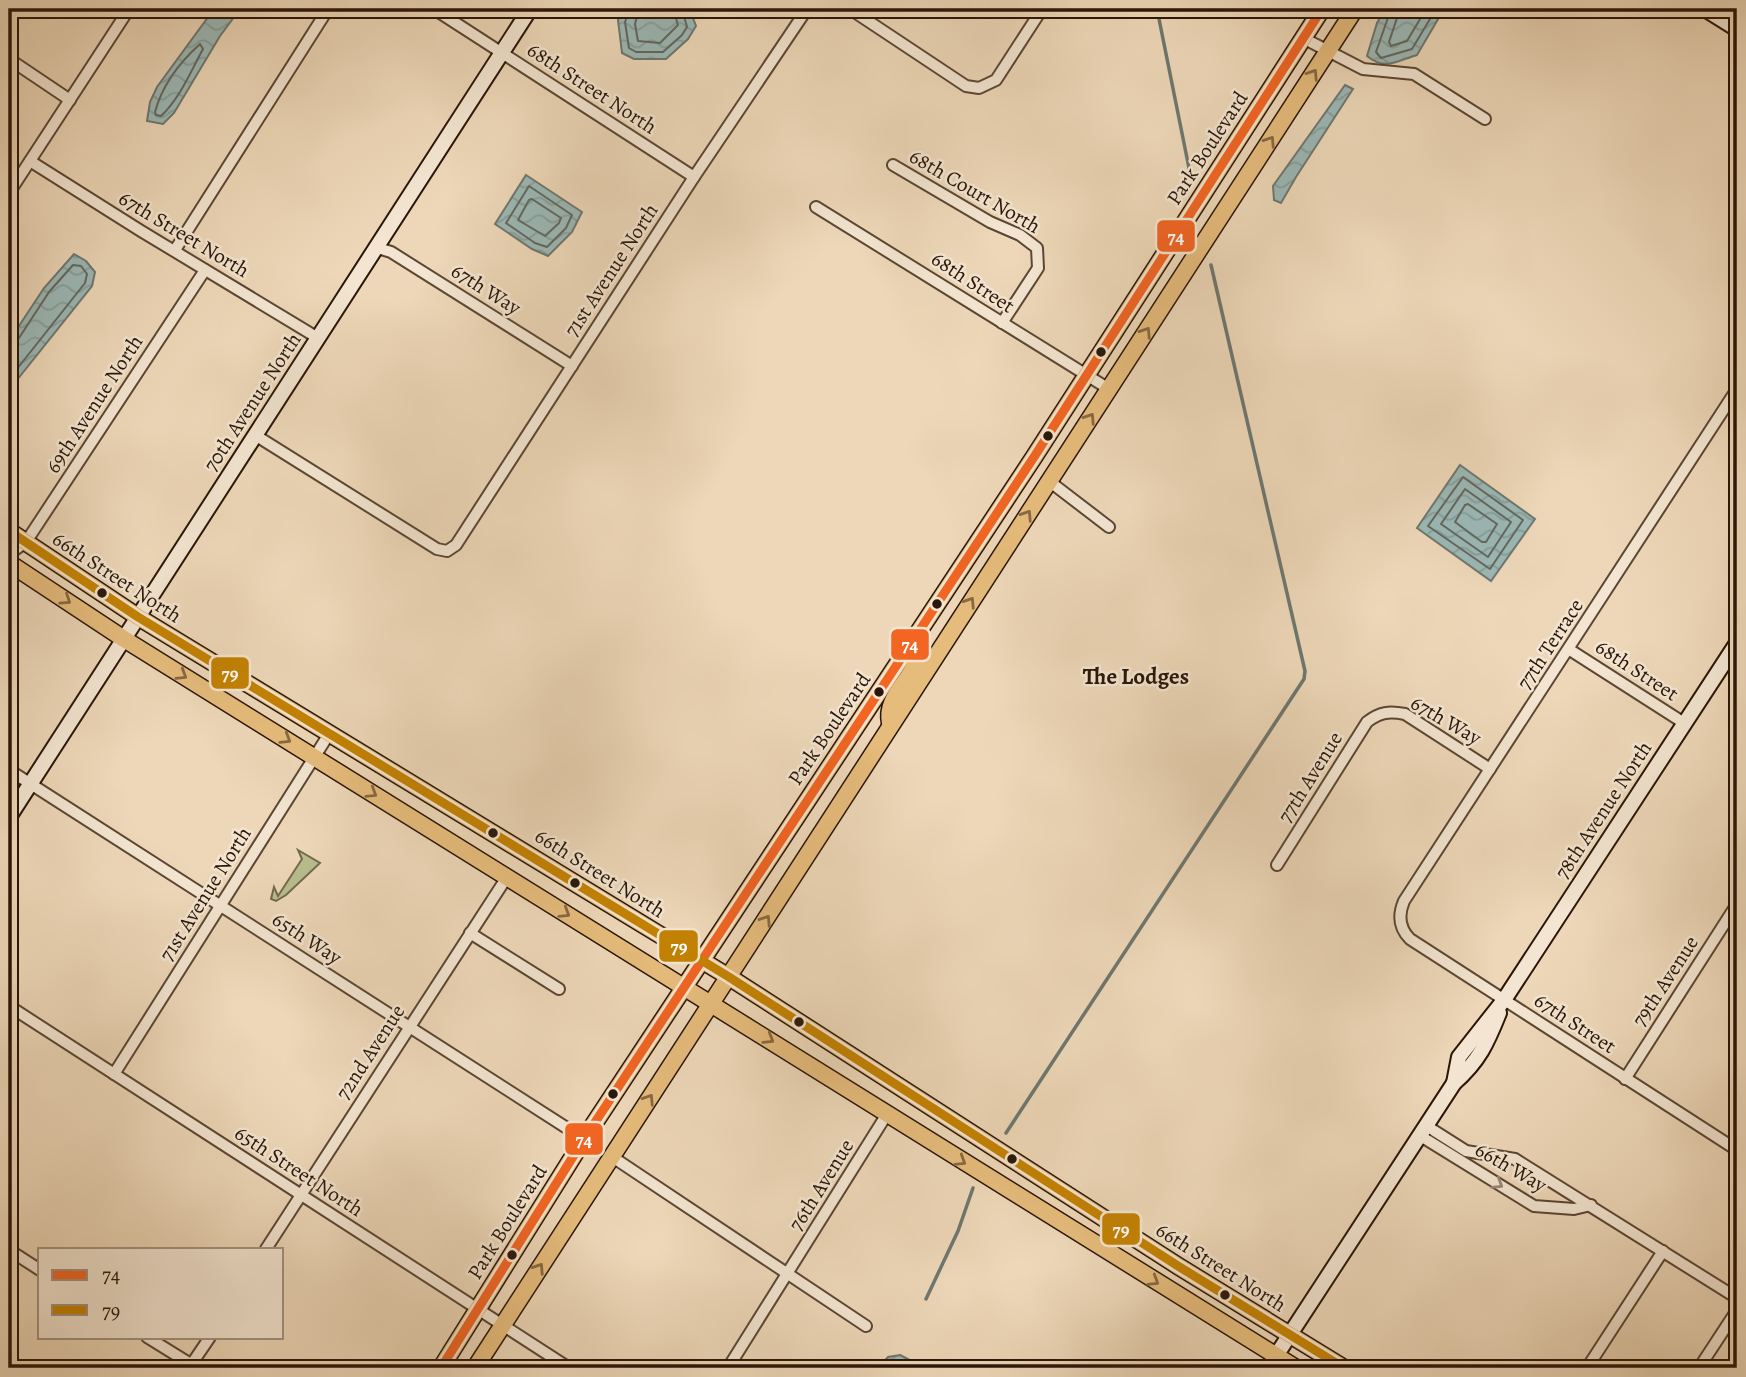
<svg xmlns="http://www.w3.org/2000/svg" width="1746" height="1377" font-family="Alegreya,serif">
	<defs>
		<pattern id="water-waves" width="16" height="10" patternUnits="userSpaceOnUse" patternTransform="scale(1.75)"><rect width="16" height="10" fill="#9bb8b6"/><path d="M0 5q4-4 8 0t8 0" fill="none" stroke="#869d9b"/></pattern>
	</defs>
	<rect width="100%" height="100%" fill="#edd7b8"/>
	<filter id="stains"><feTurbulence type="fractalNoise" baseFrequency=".00286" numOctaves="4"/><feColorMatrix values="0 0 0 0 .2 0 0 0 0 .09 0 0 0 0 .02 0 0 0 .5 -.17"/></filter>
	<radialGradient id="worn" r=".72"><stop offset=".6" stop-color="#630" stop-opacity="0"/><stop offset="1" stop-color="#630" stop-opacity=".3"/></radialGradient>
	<path fill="#b8be8f" stroke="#716a4c" stroke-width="2" d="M298,850L320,863L286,895L276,901L271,899L274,887L278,896L302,859Z"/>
	<g fill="url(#water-waves)" stroke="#6e7770" stroke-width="2">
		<path d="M214,9H240L220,36L174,113L163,124L147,121L150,102L157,87Z"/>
		<path d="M625,9H685L691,13L696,26L688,39L666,59H634L622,53L618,20Z"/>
		<path d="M1385,9H1444L1417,55C1397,61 1385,71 1367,56L1377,23Z"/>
		<path d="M1345,85L1353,89L1296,177L1281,203L1274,200L1273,186Z"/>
		<path d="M526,175L582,212L572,232L548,256L532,249L495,224Z"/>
		<path d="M74,254L86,261L95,272L92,286L9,390V341L44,288Z"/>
		<path d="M1460,465L1535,519L1491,581L1417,528Z"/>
		<path d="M900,1355L925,1368H878L888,1357Z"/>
	</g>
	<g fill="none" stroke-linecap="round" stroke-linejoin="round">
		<g stroke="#62675f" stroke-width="2">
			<path d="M630,9L625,22L629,48L636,52H663L682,35L687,27L682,9"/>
			<path d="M639,9L635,24L638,41L660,43L678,25L673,9"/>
			<path d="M1391,9L1376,52L1381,58L1412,49L1436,9"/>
			<path d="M1400,9L1389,42L1391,46L1407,41L1426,9"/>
			<path d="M200,44L203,49C191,71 180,98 161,116L156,115L155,112C162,86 180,62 200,44Z"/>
			<path d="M529,186L572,215L566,228L547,247L535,243L506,223Z"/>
			<path d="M532,199L561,218L559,223L545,236L518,220L529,200Z"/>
			<path d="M9,344L17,341L49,292L73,265L81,266L87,274L85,283L9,379"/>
			<path d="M1463,477L1523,520L1490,569L1428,526Z"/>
			<path d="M1465,489L1511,522L1488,557L1441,524Z"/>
			<path d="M1468,504L1497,524L1486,542H1482L1455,522L1465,505Z"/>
		</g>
		<g stroke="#6e7770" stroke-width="3.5">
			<path d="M1157,9L1191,178"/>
			<path d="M1006,1133L1304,679L1305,671L1211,265"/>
			<path d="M926,1299L958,1231L973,1188"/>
		</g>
		<g stroke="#5b4634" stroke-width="14">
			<g id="street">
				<path d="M434,9L694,177"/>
				<path d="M850,9L966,86L979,88L996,80L1042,9"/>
				<path d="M1303,38L1363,69L1414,74L1485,119"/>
				<path d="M9,59L70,100"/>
				<path d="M30,161L141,231L318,338"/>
				<path d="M893,165L990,222L1020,235L1037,248L1038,268L1002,323"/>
				<path d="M9,193L129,9"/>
				<path d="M816,207L1109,389"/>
				<path d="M378,248L391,252L572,366"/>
				<path d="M175,250L328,9"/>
				<path d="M1737,389L1404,901C1398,915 1399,928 1410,939L1737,1150"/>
				<path d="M255,435L437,549L447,551L456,545L694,177L807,9"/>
				<path d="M1049,481L1109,527"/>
				<path d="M9,554L26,542L205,270"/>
				<path d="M1570,650L1684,723"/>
				<path d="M9,770L584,1139"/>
				<path d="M1277,865L1367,722C1380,712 1389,711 1405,714L1490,769"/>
				<path d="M470,933L559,989"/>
				<path d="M9,1006L569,1368"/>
				<path d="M114,1074L329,734"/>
				<path d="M1625,1079L1737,904"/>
				<path d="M1425,1125L1466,1151L1515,1159L1737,1298"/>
				<path d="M1419,1135L1534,1206L1574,1209L1591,1205"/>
				<path d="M611,1156L866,1326"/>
				<path d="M266,1249L507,877"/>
				<path d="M9,1250L40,1270"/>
				<path d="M147,1337L197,1368"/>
				<path d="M189,1368L210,1337"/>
				<path d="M728,1368L887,1114"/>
				<path d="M1587,1368L1663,1251"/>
				<path d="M1699,1368L1737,1310"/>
			</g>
		</g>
		<g stroke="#2a1608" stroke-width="18">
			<g id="secondary">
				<path d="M1705,9L1737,29"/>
				<path d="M9,817L530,9"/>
				<path d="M1454,1083L1459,1057L1504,1000L1737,643"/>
				<path d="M1268,1368L1454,1083C1479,1061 1487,1043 1499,1013"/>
			</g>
		</g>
		<g stroke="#2a1608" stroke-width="19">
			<g id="primary">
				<path d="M9,531L138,617L729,977L1178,1266L1344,1368"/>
				<path d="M9,563L124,639L1296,1368"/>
				<path d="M890,723C885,700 906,685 915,665C918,660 919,653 921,648L914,638"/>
				<path d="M441,1368L584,1139L1034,457L1322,9"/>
				<path d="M475,1368L1355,9"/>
			</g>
		</g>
		<use href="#street" stroke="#f3e5d1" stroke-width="10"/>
		<use href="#secondary" stroke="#f3e5d1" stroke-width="14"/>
		<use href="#primary" stroke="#e6bc7c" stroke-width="16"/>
		<g stroke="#f3e5d1" stroke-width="14">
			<path id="bus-1" d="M441,1368L584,1139L1034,457L1322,9"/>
		</g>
		<g stroke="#f3e5d1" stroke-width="14">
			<path id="bus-2" d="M9,531L138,617L729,977L1178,1266L1344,1368"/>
		</g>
		<use href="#bus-1" stroke="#f26522" stroke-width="9"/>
		<use href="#bus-2" stroke="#c48202" stroke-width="9"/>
	</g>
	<defs><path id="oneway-chevron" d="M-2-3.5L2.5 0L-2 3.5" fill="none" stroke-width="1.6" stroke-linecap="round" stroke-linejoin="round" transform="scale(1.75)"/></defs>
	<g stroke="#886942">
		<use href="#oneway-chevron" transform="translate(1313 74) rotate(-57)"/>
		<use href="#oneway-chevron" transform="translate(1270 141) rotate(-57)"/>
		<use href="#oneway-chevron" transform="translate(1146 332) rotate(-57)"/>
		<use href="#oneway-chevron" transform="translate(1090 418) rotate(-57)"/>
		<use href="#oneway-chevron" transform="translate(1027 515) rotate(-57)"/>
		<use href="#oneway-chevron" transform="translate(66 600) rotate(34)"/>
		<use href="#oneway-chevron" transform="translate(970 602) rotate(-57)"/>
		<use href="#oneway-chevron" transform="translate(182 675) rotate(32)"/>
		<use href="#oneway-chevron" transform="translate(286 739) rotate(32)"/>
		<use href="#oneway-chevron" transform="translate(372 793) rotate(32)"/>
		<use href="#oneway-chevron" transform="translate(565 913) rotate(32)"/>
		<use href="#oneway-chevron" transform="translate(766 920) rotate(-57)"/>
		<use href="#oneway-chevron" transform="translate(769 1039) rotate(32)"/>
		<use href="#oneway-chevron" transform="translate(649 1099) rotate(-57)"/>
		<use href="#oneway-chevron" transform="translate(961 1161) rotate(32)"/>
		<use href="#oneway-chevron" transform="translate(539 1268) rotate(-57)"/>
		<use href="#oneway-chevron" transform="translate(1154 1281) rotate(32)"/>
	</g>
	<use stroke="#987" href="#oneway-chevron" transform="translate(1498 1184) rotate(32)"/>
	<g fill="#2a1608" stroke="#f3e5d1" stroke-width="2.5">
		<circle cx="1101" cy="352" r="6"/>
		<circle cx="1048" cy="436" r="6"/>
		<circle cx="102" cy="593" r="6"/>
		<circle cx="937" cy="604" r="6"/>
		<circle cx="879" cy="692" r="6"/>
		<circle cx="493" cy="833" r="6"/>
		<circle cx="575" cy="883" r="6"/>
		<circle cx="799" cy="1022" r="6"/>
		<circle cx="613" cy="1094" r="6"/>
		<circle cx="1012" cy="1159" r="6"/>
		<circle cx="512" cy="1255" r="6"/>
		<circle cx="1225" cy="1295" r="6"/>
	</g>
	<g text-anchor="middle" stroke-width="5" stroke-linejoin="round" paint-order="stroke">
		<g font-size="21" fill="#2a1608" stroke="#f3e5d1">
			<text transform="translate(592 88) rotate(33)" y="7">68th Street North</text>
			<text transform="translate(1207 148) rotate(-57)" y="7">Park Boulevard</text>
			<text transform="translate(975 191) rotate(30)" y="7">68th Court North</text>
			<text transform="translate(184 234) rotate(31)" y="7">67th Street North</text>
			<text transform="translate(611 270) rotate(-57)" y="7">71st Avenue North</text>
			<text transform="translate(973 282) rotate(33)" y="7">68th Street</text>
			<text transform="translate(486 289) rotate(32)" y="7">67th Way</text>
			<text transform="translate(252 402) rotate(-57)" y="7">70th Avenue North</text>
			<text transform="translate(94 404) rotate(-57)" y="7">69th Avenue North</text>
			<text transform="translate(117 577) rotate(33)" y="7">66th Street North</text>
			<text transform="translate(1550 644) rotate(-57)" y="7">77th Terrace</text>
			<text transform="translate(1637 670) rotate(33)" y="7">68th Street</text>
			<text transform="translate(1446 720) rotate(30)" y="7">67th Way</text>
			<text transform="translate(829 729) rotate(-56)" y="7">Park Boulevard</text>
			<text transform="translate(1310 777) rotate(-58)" y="7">77th Avenue</text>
			<text transform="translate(1603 810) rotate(-57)" y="7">78th Avenue North</text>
			<text transform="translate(600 873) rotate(32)" y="7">66th Street North</text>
			<text transform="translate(205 894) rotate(-58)" y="7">71st Avenue North</text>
			<text transform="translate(307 938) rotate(33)" y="7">65th Way</text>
			<text transform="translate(1665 981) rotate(-57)" y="7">79th Avenue</text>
			<text transform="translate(1575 1023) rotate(33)" y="7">67th Street</text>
			<text transform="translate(370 1052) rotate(-57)" y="7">72nd Avenue</text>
			<text transform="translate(1511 1167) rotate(30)" y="7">66th Way</text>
			<text transform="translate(299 1171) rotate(33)" y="7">65th Street North</text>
			<text transform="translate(821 1185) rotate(-58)" y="7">76th Avenue</text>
			<text transform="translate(507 1222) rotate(-58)" y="7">Park Boulevard</text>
			<text transform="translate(1221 1267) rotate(32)" y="7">66th Street North</text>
		</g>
		<g font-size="23" font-weight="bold" fill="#2a1608" stroke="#f3e5d1">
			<text x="1136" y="684">The Lodges</text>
		</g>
	</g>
	<g stroke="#f3e5d1" stroke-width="2.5">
		<rect x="1156" y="219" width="40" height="34" rx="7" fill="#f26522"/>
		<rect x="890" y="628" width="40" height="33" rx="7" fill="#f26522"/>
		<rect x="210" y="656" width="40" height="34" rx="7" fill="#c48202"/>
		<rect x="658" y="929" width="41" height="34" rx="7" fill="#c48202"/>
		<rect x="564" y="1122" width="40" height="34" rx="7" fill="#f26522"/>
		<rect x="1101" y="1212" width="40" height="34" rx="7" fill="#c48202"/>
	</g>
	<g font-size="19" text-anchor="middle" font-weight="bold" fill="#fff">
		<text x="1176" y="243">74</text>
		<text x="910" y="651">74</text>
		<text x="230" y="680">79</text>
		<text x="679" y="953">79</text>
		<text x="584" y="1146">74</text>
		<text x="1121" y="1236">79</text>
	</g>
	<rect width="1746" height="1377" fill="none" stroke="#edd7b8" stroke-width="35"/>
	<rect x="10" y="10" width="1725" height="1356" fill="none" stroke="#2a1608" stroke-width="3.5"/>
	<rect x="18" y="18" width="1711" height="1342" fill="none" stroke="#2a1608" stroke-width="2"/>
	<rect x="38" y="1248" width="245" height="91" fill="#f3e5d1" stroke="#a39281" stroke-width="2"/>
	<rect x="52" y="1270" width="35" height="10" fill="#f26522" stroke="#a39281" stroke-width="2"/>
	<text x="102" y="1282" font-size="21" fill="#2a1608">74</text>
	<rect x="52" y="1305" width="35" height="10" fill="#c48202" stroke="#a39281" stroke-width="2"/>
	<text x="102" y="1318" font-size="21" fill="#2a1608">79</text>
	<rect width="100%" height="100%" filter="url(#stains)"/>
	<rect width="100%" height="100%" fill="url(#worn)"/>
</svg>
